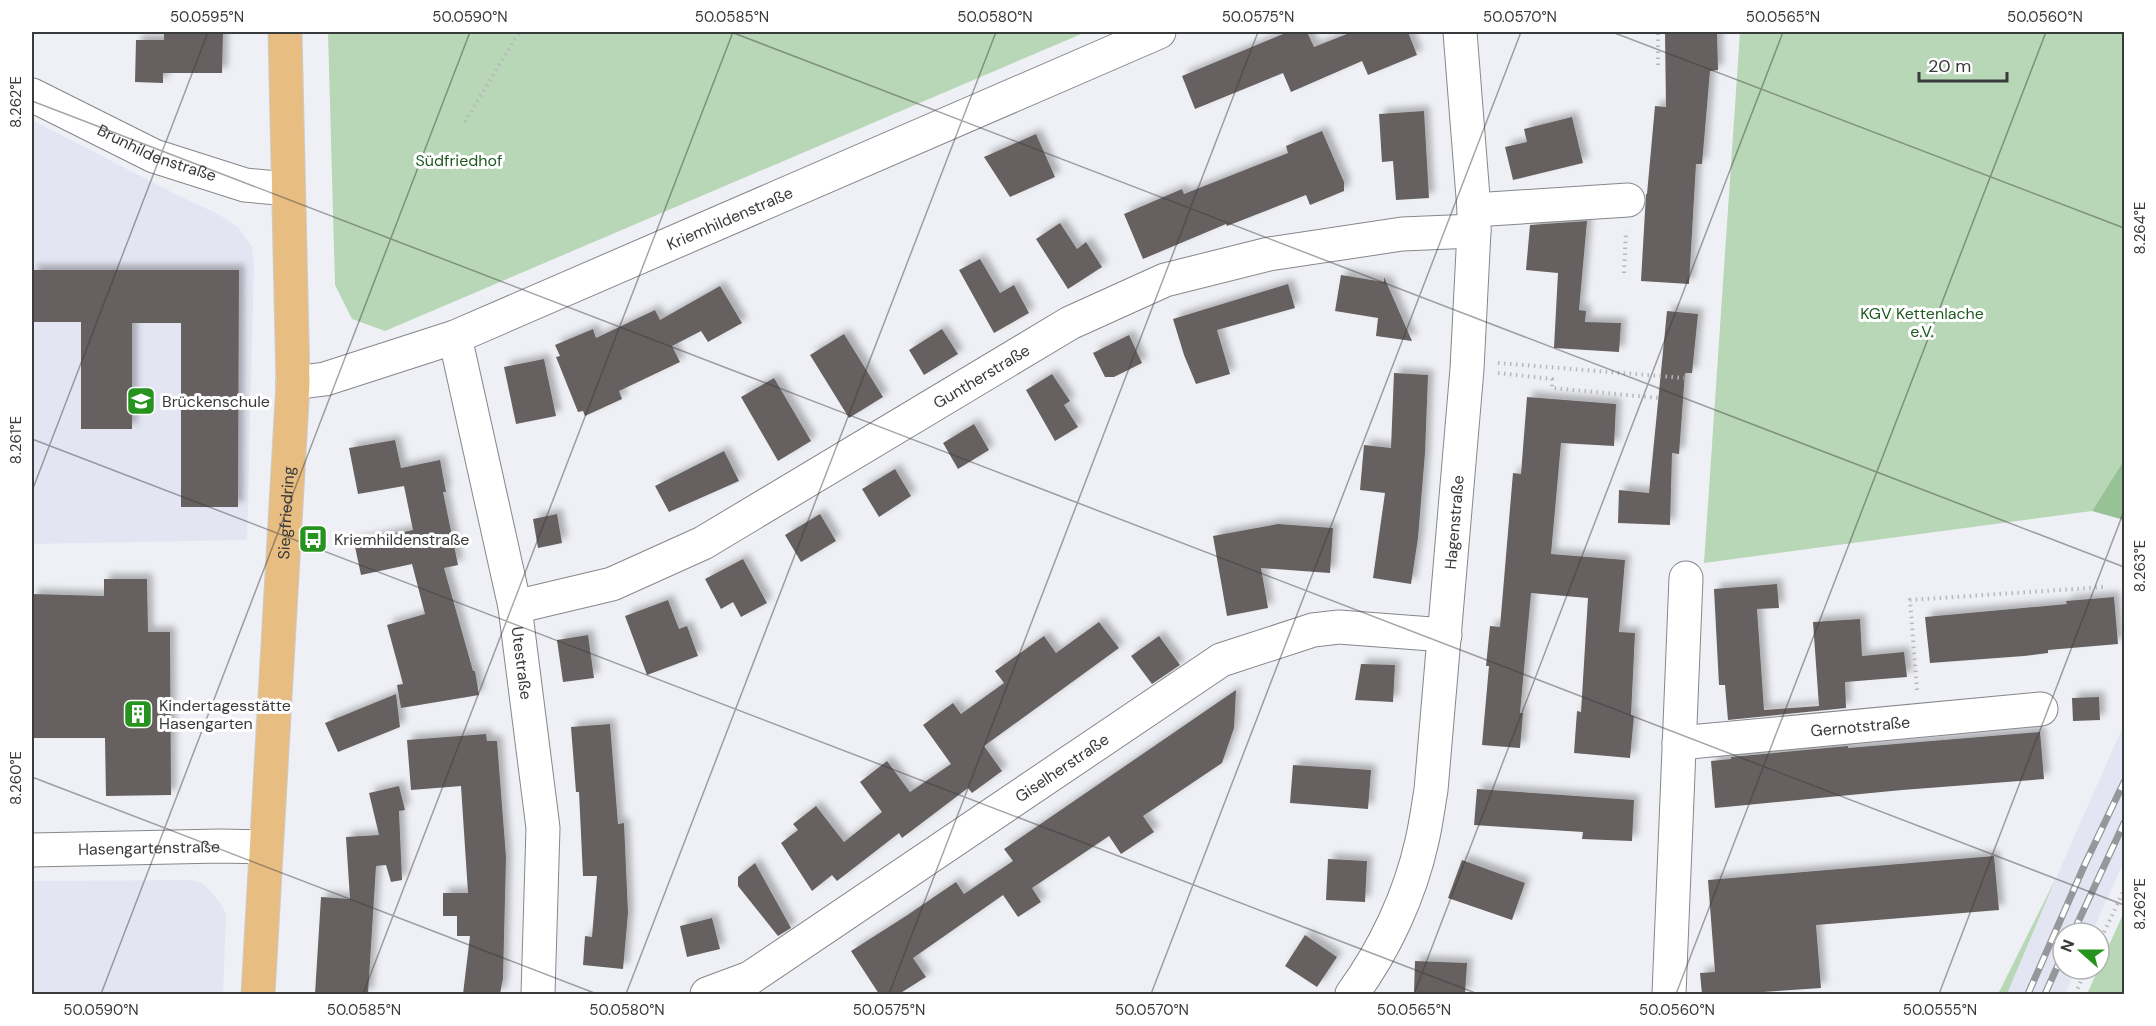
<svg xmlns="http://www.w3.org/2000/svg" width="2156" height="1026" font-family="'DM Sans',sans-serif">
	<defs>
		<filter id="shadow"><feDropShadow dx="5.5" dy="-5.5" stdDeviation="3" flood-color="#0004"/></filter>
	</defs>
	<rect width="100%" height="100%" fill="#eff0f5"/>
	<g fill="#e3e5f2">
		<path d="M32,120L179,196L218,214L238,227L252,247L254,262L247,540L32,544Z"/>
		<path d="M2124,724V861L2092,933H2063V969H2076L2065,994H2007L2056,878Z"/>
		<path d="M192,880L202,883L212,893L221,904L226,914L223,994H32V881Z"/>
	</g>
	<g fill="#b8d7b6">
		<path d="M328,32H1086L385,331L352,319L335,285Z"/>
		<path d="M1740,32H2124V460L2092,511L1704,563Z"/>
		<path d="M2056,878L2007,994H1998Z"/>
		<path d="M2124,912V994H2087Z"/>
	</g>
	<path fill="#97c295" d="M2124,460V520L2092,511Z"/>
	<g fill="#666160" filter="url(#shadow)">
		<path d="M192,32H223L222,73H163V83L135,82L136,40H164V33L192,34Z"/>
		<path d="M1288,32H1307L1314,47L1352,32H1408L1417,55L1368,75L1362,61L1291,92L1283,73L1195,109L1182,76Z"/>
		<path d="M1665,32H1717L1718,70L1710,71L1702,164H1696L1689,284L1641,281L1646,194H1647L1655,106L1666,107Z"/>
		<path d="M1424,111L1429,198L1396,200L1393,161L1382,162L1379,114Z"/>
		<path d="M1572,117L1583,163L1513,180L1505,147L1527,142L1524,129Z"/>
		<path d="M1322,131L1344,182V191L1310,205L1306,195L1227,226L1226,224L1143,259L1124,214L1182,189L1184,194L1288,153L1286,146Z"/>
		<path d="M1036,134L1055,177L1010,197L984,157Z"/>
		<path d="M1587,221L1579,310L1586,311L1585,322L1621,323L1619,352L1554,348L1558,273L1526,270L1530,225Z"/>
		<path d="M1060,223L1077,249L1086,242L1102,267L1068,289L1036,239Z"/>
		<path d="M980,259L1000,293L1014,285L1029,313L994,333L959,270Z"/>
		<path d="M32,270H239L238,507H181V323H132V429H81V322H32Z"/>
		<path d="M1341,275L1384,282V277L1412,341L1376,336L1378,318L1335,311Z"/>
		<path d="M1288,284L1295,308L1217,330L1230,374L1196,384L1184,355L1173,319Z"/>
		<path d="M720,286L742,323L708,342L701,331L672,346L680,362L619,391L622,399L585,416L583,411L578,412L556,357L560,356L555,345L593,329L596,338L655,310L660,320Z"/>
		<path d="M1667,311L1698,314L1692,373H1685L1679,454L1672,453L1670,525L1618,523L1619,490L1649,493Z"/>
		<path d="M942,329L958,354L924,375L909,350Z"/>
		<path d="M844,334L883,397L849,418L810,355Z"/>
		<path d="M1129,335L1142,363L1114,377H1105L1093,353Z"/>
		<path d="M544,359L556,416L516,424L504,367Z"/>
		<path d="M1394,373L1428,375L1425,453L1418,538L1411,584L1373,578L1385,493L1360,490L1364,445L1391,448Z"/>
		<path d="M1052,374L1070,401L1064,405L1078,427L1055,441L1026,390Z"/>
		<path d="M774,378L811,441L778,461L741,397Z"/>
		<path d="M1527,397L1616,404L1614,446L1561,443L1551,554L1625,560L1619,632L1635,633L1631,715L1634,716L1630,758L1574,753L1577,711L1581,712L1588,598L1531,593L1520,713H1523L1520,748L1482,745L1489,666H1486L1490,626L1500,627L1513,473L1521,474Z"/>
		<path d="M974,424L989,450L958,469L943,443Z"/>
		<path d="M395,440L401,468L440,460L446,492H443L458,565L444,568L473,671H475L479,695L401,708L397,685L403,684L387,625L425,614L412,564L361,575L354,542L413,530L404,486L358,494L349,448Z"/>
		<path d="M724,451L739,481L669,512L655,486Z"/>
		<path d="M895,469L911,496L879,517L862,489Z"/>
		<path d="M557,514L562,543L538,548L533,519Z"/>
		<path d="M820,514L836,541L801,562L785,535Z"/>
		<path d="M1278,524L1333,528L1330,573L1261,568L1268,608L1227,616L1213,536Z"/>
		<path d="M743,559L767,603L741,617L733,602L721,609L705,579Z"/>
		<path d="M104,579H147L148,632H170L171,795L106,796L105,738H32V594L104,596Z"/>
		<path d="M1777,584L1779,608L1757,609L1764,710L1819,706L1813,622L1860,619L1862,656L1904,652L1907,677L1845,682L1846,708L1728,720L1725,685H1719L1714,589Z"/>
		<path d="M2114,597L2118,644L2048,650V653L2024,656L1930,663L1925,617L2067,604L2066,601Z"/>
		<path d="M668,600L679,629L687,626L698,656L647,675L625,616Z"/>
		<path d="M1099,622L1119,648L984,746L1002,771L972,793L968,788L902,838L899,833L837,881L832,875L812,891L781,843L798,830L793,824L816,806L844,842L882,812L860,782L887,761L910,792L951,764L923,725L953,703L961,714L1004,683L995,671L1044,636L1056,653Z"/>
		<path d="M588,635L594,678L563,682L557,640Z"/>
		<path d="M1159,636L1180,665L1152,684L1131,656Z"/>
		<path d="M1361,664L1395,665L1393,702L1355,700Z"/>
		<path d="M1236,690L1234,728L1222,763L1143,816L1154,832L1121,854L1109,836L1032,888L1041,902L1018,917L1003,895L913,958L926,977L899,994H879L851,951L906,916L956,882L964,894L1013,861L1004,849Z"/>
		<path d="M396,694L400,727L338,752L325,723Z"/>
		<path d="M2099,697L2100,720L2073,721L2072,698Z"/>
		<path d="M610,724L618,824L624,823L628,913L623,969L583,965L585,936L592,937L597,876H583L579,792H576L571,727Z"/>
		<path d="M2040,732L2044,779L1902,790L1715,808L1711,761L1731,759V757L1848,746V748Z"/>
		<path d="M486,734L487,741H497L506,857L503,978L500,994H463L470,936H457V916H443V893H468L461,786L411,790L407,740Z"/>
		<path d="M1293,765L1371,770L1368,809L1290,803Z"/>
		<path d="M399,786L405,810L399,811L402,880L391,882L386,865L376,866L368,994H315L321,897L350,899L346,837L379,835L369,793Z"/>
		<path d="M1477,789L1634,800L1632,841L1582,839L1583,832L1474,825Z"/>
		<path d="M1994,856L1999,910L1816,925L1821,988L1734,994H1702L1700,973L1715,972L1708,880Z"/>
		<path d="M1328,859L1367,861L1365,902L1326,900Z"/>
		<path d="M1462,860L1525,883L1512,920L1448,898Z"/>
		<path d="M755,863L791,928L778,936L738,886V877Z"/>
		<path d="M712,918L720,949L687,957L680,926Z"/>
		<path d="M1305,935L1337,957L1317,987L1285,966Z"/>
		<path d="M1415,961L1467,963L1465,994H1414Z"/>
	</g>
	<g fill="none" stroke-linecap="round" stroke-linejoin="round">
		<g stroke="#86878c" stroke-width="35">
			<g id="minor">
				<path id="s1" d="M32,95L154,156L245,185L288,189"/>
				<path d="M1474,210L1628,200"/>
				<path id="s2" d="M455,337L515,607L543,828L538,994"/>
				<path id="s3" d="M293,383L325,379L455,337L1159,32"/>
				<path id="s4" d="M515,607L612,584L703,543L1070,323L1165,280L1269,254L1402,234L1474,231"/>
				<path id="s5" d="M1679,743L2041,709"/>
				<path id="s6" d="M32,850L220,846L265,847"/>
				<path id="s7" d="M707,994L750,978L1221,660L1313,630L1339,627L1445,635"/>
				<path id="s8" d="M1352,994C1385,949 1410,895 1422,841C1426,824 1428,807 1431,790L1467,369L1474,231V210L1460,32"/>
				<path d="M1669,994L1686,578"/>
			</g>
		</g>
		<g stroke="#ccc" stroke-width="35">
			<g id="major">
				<path id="s9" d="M258,994L293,383L285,32"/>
			</g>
		</g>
		<g stroke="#b7b8bc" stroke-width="4" stroke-dasharray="1.5 4.5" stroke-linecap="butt">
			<path d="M1658,65V32"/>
			<path d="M465,122L519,32"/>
			<path d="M1624,273L1626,231"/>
			<path d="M1498,363L1684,378"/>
			<path d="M1498,373L1552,379V388L1659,398"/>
			<path d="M1917,690L1910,600L2103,587"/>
			<path d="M2099,943L2124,890"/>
			<path d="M2075,994L2087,969"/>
		</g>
		<use href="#minor" stroke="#fff" stroke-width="33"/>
		<use href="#major" stroke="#e8bd82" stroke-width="33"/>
		<g stroke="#96979a" stroke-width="7">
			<g id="rail">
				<path d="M2073,933L2124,823"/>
				<path d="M2028,994L2085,864L2124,782"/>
				<path d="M2045,994L2063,954"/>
			</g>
		</g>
		<use href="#rail" stroke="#fff" stroke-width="4.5" stroke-dasharray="14" stroke-linecap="butt"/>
	</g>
	<path fill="none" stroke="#393a3c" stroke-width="1.5" stroke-opacity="0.45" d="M731,32L2124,567M1612,32L2124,228M32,101L2124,905M32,439L1478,994M32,491L208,32M32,777L597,994M101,994L470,32M363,994L733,32M626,994L996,32M889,994L1258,32M1151,994L1521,32M1414,994L1783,32M1676,994L2046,32M1939,994L2124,511"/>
	<defs>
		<g id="school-square" transform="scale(1.5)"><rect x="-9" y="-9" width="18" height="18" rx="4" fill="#25931d" stroke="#fff"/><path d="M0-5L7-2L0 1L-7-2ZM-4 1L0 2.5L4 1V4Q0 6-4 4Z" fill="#fff"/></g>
		<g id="bus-square" transform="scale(1.5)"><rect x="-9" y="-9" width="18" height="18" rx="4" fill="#25931d" stroke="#fff"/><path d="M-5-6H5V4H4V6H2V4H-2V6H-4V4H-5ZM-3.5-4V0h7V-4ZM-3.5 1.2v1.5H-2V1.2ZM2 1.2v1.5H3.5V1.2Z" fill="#fff"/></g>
		<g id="building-square" transform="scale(1.5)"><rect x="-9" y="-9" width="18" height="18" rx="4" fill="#25931d" stroke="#fff"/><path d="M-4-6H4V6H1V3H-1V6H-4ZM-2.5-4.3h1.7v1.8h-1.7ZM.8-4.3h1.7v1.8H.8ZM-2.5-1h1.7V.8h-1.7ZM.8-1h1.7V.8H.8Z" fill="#fff"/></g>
	</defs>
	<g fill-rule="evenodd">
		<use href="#school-square" x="141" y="401"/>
		<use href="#bus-square" x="313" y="539"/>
		<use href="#building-square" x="138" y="714"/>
	</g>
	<g text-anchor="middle" stroke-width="6" stroke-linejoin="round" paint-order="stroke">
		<g font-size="16" fill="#393a3c" stroke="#fff">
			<text dy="6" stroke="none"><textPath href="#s1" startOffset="138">Brunhildenstraße</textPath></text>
			<text dy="6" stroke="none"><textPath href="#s3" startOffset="468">Kriemhildenstraße</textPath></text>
			<text dy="6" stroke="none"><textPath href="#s4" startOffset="524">Guntherstraße</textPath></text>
			<text dy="6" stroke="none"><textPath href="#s9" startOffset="482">Siegfriedring</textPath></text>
			<text dy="6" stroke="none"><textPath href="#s8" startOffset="490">Hagenstraße</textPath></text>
			<text dy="6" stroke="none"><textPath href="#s2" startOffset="333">Utestraße</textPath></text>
			<text dy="6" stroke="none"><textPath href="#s5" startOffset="182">Gernotstraße</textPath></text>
			<text dy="6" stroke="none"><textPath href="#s7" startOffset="422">Giselherstraße</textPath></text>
			<text dy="6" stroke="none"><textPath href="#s6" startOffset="117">Hasengartenstraße</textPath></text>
		</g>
		<g font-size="16" fill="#1e5a20" stroke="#fff">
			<text x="459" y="166">Südfriedhof</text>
			<text x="1922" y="319">KGV Kettenlache<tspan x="1922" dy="18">e.V.</tspan></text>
		</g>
		<g font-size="16" fill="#393a3c" stroke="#fff" text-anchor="start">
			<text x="162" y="407">Brückenschule</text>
			<text x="334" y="545">Kriemhildenstraße</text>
			<text x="159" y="711">Kindertagesstätte<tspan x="159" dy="18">Hasengarten</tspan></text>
		</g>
	</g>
	<rect width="2156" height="1026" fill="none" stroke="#ffffff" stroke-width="66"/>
	<g transform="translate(2081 951) rotate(291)"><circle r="28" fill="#ffffff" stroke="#b0b0b1" stroke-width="1.5"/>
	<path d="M0-4.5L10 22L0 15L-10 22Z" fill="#25931d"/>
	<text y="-9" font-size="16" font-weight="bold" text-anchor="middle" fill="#393a3c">N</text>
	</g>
	<path d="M1919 72v9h88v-9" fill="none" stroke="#393a3c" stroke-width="3"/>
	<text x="1928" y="72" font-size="18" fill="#393a3c" stroke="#ffffff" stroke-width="4.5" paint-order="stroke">20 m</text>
	<rect x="33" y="33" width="2090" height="960" fill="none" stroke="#393a3c" stroke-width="2"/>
	<g font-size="15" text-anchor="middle" fill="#393a3c">
		<text x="207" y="22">50.0595°N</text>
		<text x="470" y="22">50.0590°N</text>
		<text x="732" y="22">50.0585°N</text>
		<text x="995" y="22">50.0580°N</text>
		<text x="1258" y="22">50.0575°N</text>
		<text x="1520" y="22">50.0570°N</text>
		<text x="1783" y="22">50.0565°N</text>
		<text x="2045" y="22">50.0560°N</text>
		<text transform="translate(16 102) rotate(-90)" y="5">8.262°E</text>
		<text transform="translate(2140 228) rotate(-90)" y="5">8.264°E</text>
		<text transform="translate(16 440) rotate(-90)" y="5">8.261°E</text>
		<text transform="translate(2140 566) rotate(-90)" y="5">8.263°E</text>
		<text transform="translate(16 778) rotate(-90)" y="5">8.260°E</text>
		<text transform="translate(2140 904) rotate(-90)" y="5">8.262°E</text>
		<text x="101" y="1015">50.0590°N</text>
		<text x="364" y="1015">50.0585°N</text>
		<text x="627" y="1015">50.0580°N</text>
		<text x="889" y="1015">50.0575°N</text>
		<text x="1152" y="1015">50.0570°N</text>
		<text x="1414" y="1015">50.0565°N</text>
		<text x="1677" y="1015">50.0560°N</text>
		<text x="1940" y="1015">50.0555°N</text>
	</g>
</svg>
